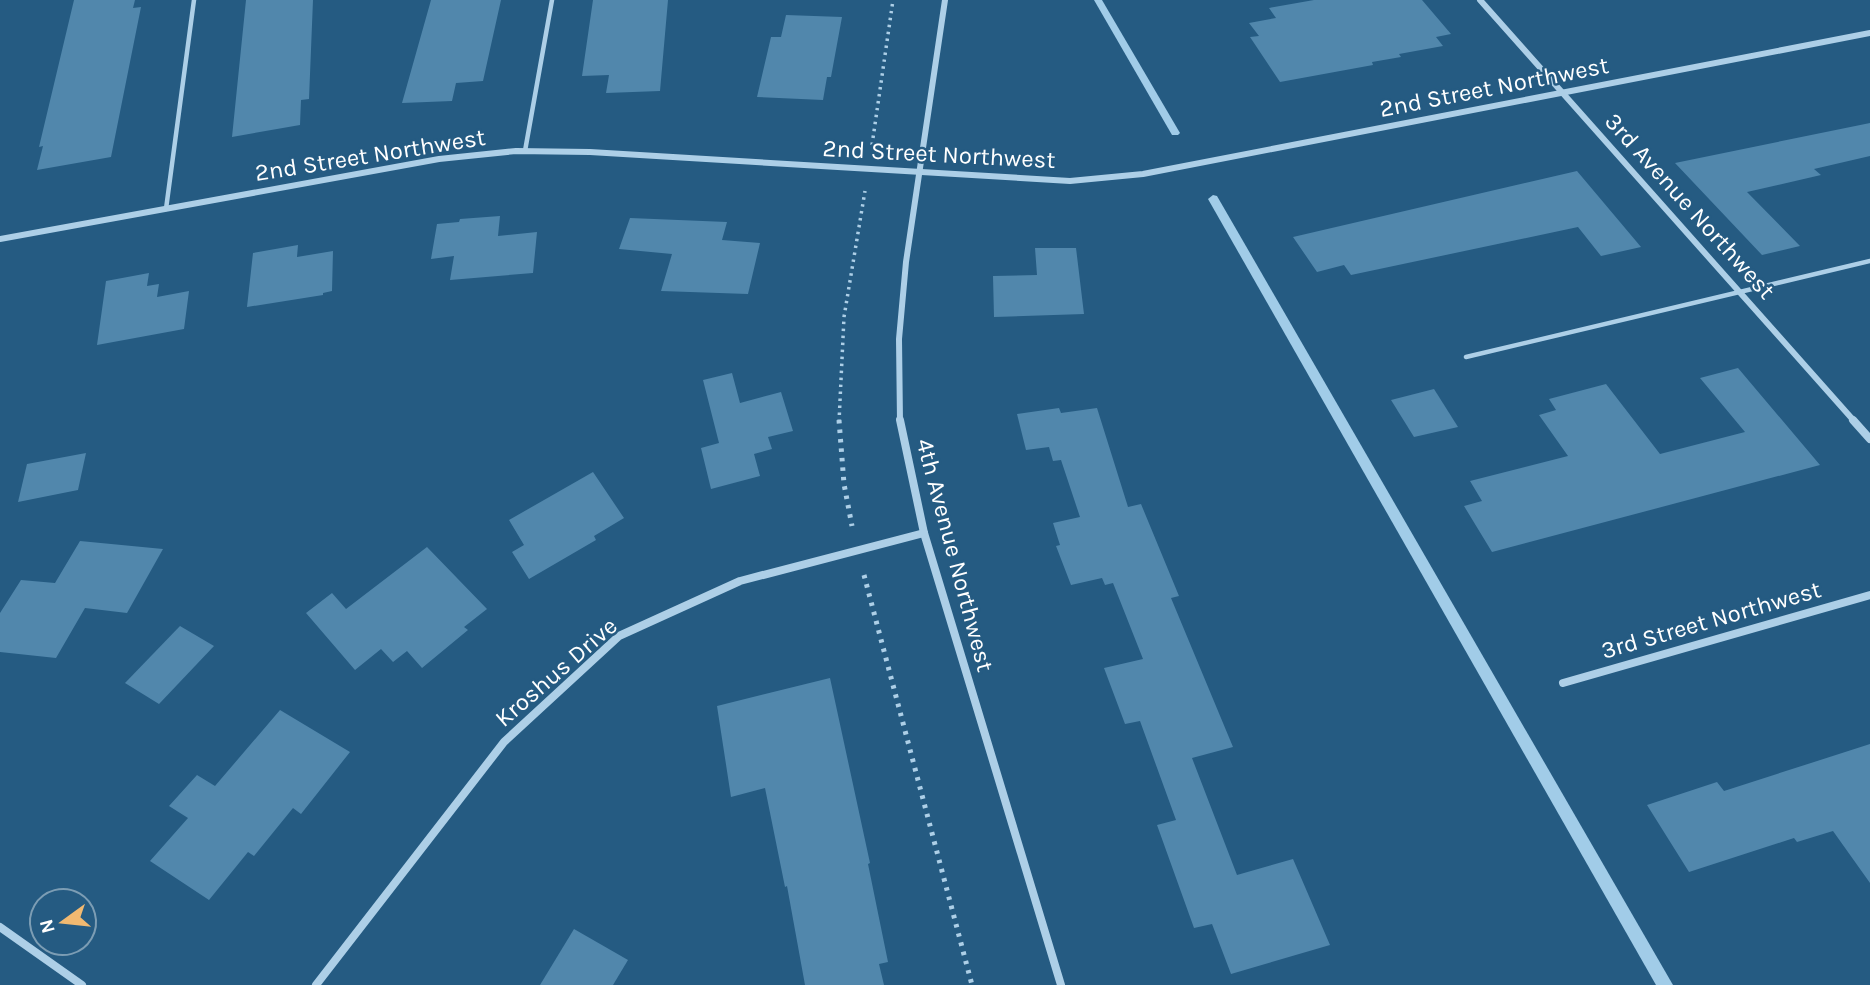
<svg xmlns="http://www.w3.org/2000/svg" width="1870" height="985" font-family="Karla,sans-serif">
	<rect width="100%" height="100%" fill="#255b82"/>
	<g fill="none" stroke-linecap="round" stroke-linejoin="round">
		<g fill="#a1cce8" fill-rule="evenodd">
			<path d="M1094,0H1102L1180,133L1178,135H1172Z"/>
			<path d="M1213,195L1217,196L1673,985H1656L1208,199Z"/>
		</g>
	</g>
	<g fill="#5187ac">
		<path d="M74,0H135L133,8L141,7L111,157L37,170L43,146L39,147Z"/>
		<path d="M246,0H313L309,99L301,100L300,125L232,137Z"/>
		<path d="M431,0H501L483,81L456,83L452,101L402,103Z"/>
		<path d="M593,0H668L660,91L606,93L609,75L582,76Z"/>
		<path d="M1314,0H1422L1451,34L1436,37L1443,46L1399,54L1401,57L1372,62L1373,65L1280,82L1250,37L1259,36L1249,23L1276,18L1269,8Z"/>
		<path d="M786,15L842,17L831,77H827L823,100L757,97L771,37H781Z"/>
		<path d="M1870,123V156L1814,169L1821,175L1747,192L1800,246L1762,255L1675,163Z"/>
		<path d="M1577,171L1641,247L1601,256L1578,227L1351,275L1344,265L1317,272L1293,237Z"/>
		<path d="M500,216L498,236L537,232L533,273L450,280L454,256L431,259L437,224L459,222L460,219Z"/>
		<path d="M630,218L727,222L722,240L760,243L748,294L661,291L672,254L619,249Z"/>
		<path d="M298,245L297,257L333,251L332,291L323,293V295L247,307L253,253Z"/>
		<path d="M1035,248H1076L1084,314L994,317L993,276L1037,275Z"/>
		<path d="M149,273L147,286L159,284L157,297L189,291L184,329L97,345L106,281Z"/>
		<path d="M1738,368L1820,465L1492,552L1464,506L1482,501L1470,481L1568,456L1539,415L1556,410L1549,399L1606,384L1660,454L1745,432L1700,378Z"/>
		<path d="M732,373L740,403L781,392L793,431L768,437L772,449L754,454L760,476L711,489L701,448L719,443L703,380Z"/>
		<path d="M1434,389L1458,427L1414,437L1391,400Z"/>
		<path d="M1059,408L1061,413L1097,408L1128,507L1141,504L1179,596L1171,598L1233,747L1192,758L1237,875L1293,859L1330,945L1231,974L1212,924L1194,928L1157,825L1176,820L1140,721L1125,724L1104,668L1143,659L1113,583L1105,585L1102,578L1071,585L1056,546L1060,545L1053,523L1080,517L1061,460L1053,461L1049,447L1026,450L1017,414Z"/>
		<path d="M86,453L78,490L18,502L27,464Z"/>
		<path d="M593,472L624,518L594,536L596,540L529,579L512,552L524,545L509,520Z"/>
		<path d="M80,541L163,549L127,613L85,608L56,658L0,652V613L21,580L55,583Z"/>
		<path d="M427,547L487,609L464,627L468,630L422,668L407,651L393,662L381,649L355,670L306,613L332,593L346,609Z"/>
		<path d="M180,626L214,646L159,704L125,683Z"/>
		<path d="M830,678L870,863L868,864L888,962L879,964L884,985H805L787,886L785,887L765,788L731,797L717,706Z"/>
		<path d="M280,710L350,752L301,814L293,808L254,856L248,852L209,900L150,861L188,818L169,806L197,775L215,786Z"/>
		<path d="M1870,744V883L1833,831L1797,842L1794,838L1689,872L1647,805L1717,782L1724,791Z"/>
		<path d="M574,929L628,960L613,985H540Z"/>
	</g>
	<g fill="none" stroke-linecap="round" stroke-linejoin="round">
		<g stroke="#adcfe7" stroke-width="3.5" stroke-dasharray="2.5 4.5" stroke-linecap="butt">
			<path d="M872,145L893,0"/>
			<path d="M839,422L844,317L865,191"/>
		</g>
		<g stroke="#adcfe7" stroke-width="5" stroke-dasharray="3.5 6" stroke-linecap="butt">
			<path d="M839,420L844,484L852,526"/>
			<path d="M864,575L972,985"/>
		</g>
		<g stroke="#adcfe7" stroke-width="4.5">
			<path d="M525,151L552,0"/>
			<path d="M166,209L194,0"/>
			<path d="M1466,357L1870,261"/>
		</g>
		<g stroke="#adcfe7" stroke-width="6">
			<path d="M1480,0L1855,422"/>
			<path d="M0,239L439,159L516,151L590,152L1070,181L1143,174L1870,33"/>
			<path d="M900,422L899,339L906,262L945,0"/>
		</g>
		<g stroke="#adcfe7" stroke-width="8">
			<path d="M900,420L924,533L1061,985"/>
			<path d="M1853,420L1870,439"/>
			<path d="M1563,683L1870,595"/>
			<path d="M0,927L82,985"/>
			<path d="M316,985L504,742L619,636L740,581L924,533"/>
		</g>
	</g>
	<g text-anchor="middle" stroke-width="5" stroke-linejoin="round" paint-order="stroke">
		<g font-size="24" fill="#fff" stroke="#255b82">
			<text transform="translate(1494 87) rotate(-11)" y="8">2nd Street Northwest</text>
			<text transform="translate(939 154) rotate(3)" y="8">2nd Street Northwest</text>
			<text transform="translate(370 155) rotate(-9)" y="8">2nd Street Northwest</text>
			<text transform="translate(1690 206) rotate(48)" y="8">3rd Avenue Northwest</text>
			<text transform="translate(955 555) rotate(75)" y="8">4th Avenue Northwest</text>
			<text transform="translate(1711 620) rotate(-16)" y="8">3rd Street Northwest</text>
			<text transform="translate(556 672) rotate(-41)" y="8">Kroshus Drive</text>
		</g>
	</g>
	<g transform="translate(63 922) rotate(255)"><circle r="33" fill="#255b82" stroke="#7c9db4" stroke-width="2"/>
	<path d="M0-5L12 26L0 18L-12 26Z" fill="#f1b971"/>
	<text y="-10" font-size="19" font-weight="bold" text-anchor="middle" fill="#ffffff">N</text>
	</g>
</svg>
